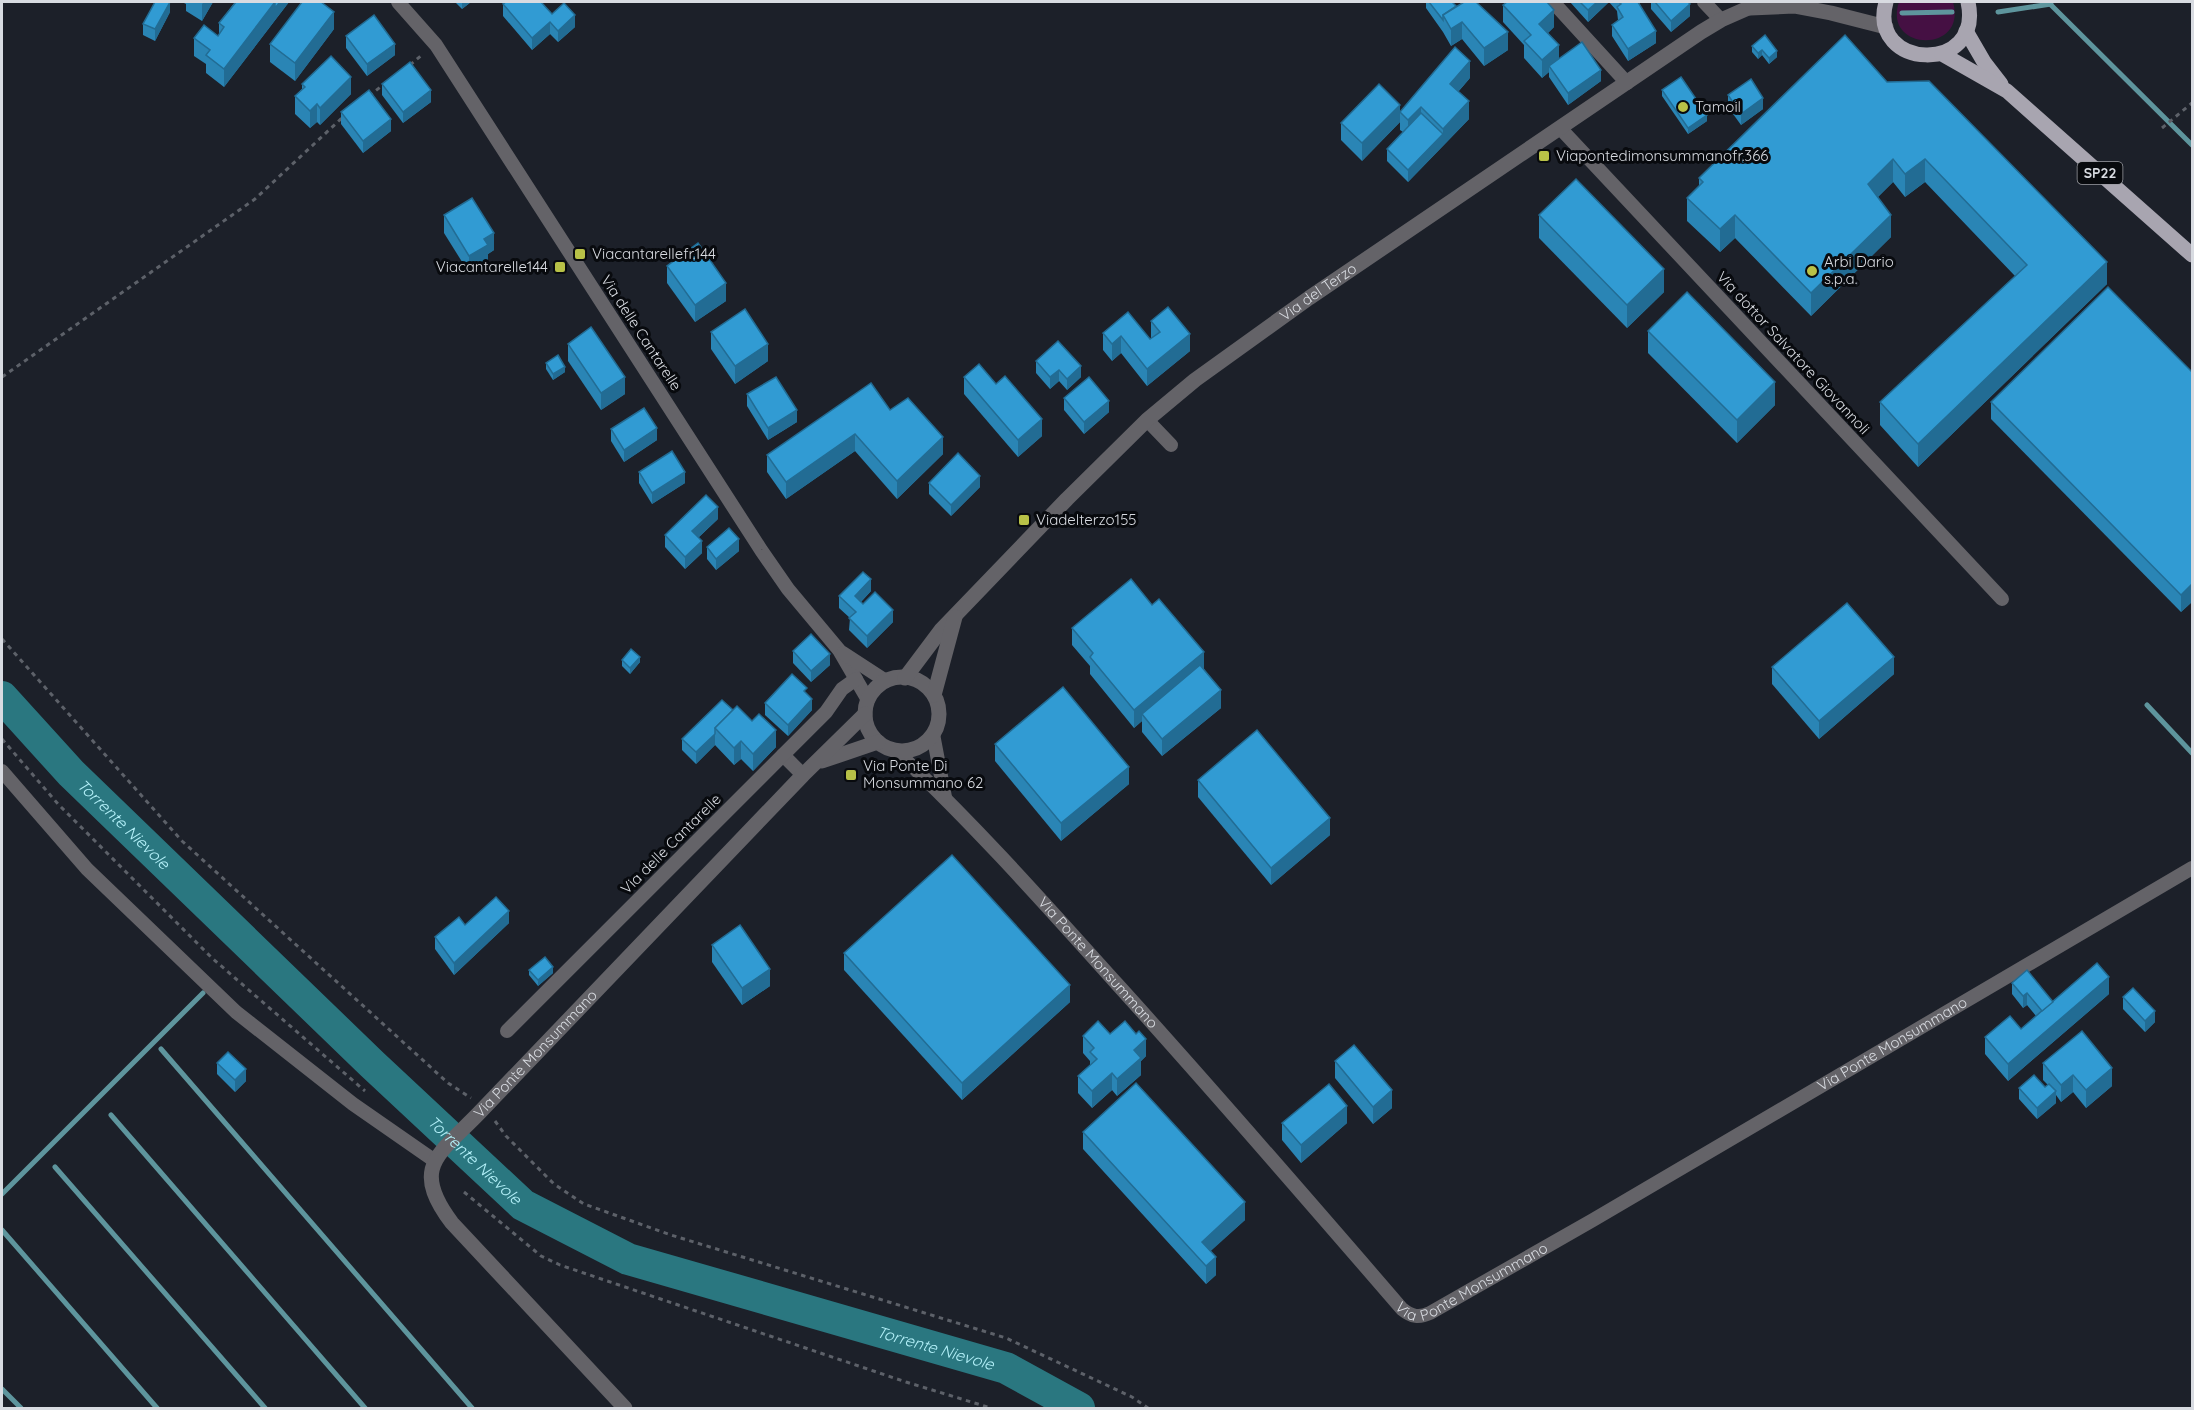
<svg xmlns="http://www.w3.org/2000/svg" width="2194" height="1410" font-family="Quicksand,sans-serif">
	<rect width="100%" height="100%" fill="#1c2029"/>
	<path fill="#451043" d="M1899,2H1953C1968,54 1882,52 1899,2Z"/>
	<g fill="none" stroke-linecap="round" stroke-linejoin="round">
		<g stroke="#5e959d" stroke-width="5">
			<path d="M2048,2L2192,145"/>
			<path d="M1998,12L2051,4"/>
			<path d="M1902,13L1952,12"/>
			<path d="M2147,705L2192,753"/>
			<path d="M161,1049L472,1408"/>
			<path d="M111,1115L365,1408"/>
			<path d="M55,1167L265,1408"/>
			<path d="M2,1194L203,993"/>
			<path d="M2,1230L157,1408"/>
			<path d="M2,1389L21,1408"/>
		</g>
		<path stroke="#2a7780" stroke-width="32" id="s1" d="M2,697L71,773L372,1064L523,1205L628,1259L1006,1368L1079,1408"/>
		<g stroke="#5d6169" stroke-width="3" stroke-dasharray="4.5 4.5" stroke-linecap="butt">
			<path d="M410,65L423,54"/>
			<path d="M369,96L383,85"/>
			<path d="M2162,128L2192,103"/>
			<path d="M2,377L255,199L343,117"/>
			<path d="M2,639L182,841L448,1083L471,1098"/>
			<path d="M2,739L58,804L212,958L365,1091"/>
			<path d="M495,1121L506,1136L554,1184L584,1204L671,1235L1006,1338L1132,1397L1148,1408"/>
			<path d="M464,1192L541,1256L560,1265L906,1382L991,1408"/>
		</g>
		<g stroke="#646368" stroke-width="14">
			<path d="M398,2L436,45L761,550L788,589L839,650L868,700"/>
			<path d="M1553,2L1627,83"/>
			<path d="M1704,2L1721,20"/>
			<path d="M1560,128L2002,599"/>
			<path d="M1147,420L1171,445"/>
			<path d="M843,653L886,681"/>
			<path d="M933,734L945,797"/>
			<path id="s2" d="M895,750C974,824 1045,904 1117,984C1214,1091 1308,1200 1402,1309C1412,1317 1419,1318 1430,1313L1593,1220L2192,868"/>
			<path d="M783,755L803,775"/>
			<path d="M2,771L87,869L236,1012L353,1104L435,1161"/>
			<path d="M507,1031L826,712L842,689L856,679"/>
		</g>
		<g stroke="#646368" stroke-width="15">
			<path d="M1750,8L1794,6L1831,13L1886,27"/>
			<circle cx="902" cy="714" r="37"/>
			<path id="s3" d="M905,678L941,630L1067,499L1147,420L1195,380L1309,298L1701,32L1721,20L1762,2"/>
			<path d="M934,695L955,617"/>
			<path d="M822,761L878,742"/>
			<path id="s4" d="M625,1408L452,1223C409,1166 440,1154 480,1112L803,775L865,714"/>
		</g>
		<g stroke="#a8a5b0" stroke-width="15">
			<path d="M1886,2C1867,70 1984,75 1968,2"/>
			<path d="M1966,31L1984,62L2001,84"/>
			<path d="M1942,54L2007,91L2192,255"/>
		</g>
	</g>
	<g fill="#2a85b5">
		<path d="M182,2H213L202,21L186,11V4Z"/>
		<path d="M235,2H289L224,87L206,73V64L194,56V38L218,36L219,35V23Z"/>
		<path d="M455,2H471L462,9Z"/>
		<path d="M1426,2H1452L1456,6L1508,50L1484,66L1462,39L1451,46L1443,32L1426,8Z"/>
		<path d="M1570,2H1639L1656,43L1628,61L1612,36V25L1618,20L1617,11L1609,2L1588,22Z"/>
		<path d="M1651,2H1688L1690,16L1671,32L1651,9Z"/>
		<path d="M503,4L552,14L575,27L558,42L550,34L532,50L503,16Z"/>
		<path d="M1503,5L1554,27L1548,33L1559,58L1601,81L1568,105L1549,77V72L1542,78L1524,58V45L1503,22Z"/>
		<path d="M170,12L155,41L143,35V24Z"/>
		<path d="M334,29L295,81L270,62V44Z"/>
		<path d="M346,36L395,55L367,76L346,48Z"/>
		<path d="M1752,46L1777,57L1769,64L1762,55L1758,59L1752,52Z"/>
		<path d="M1470,78L1458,92L1469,119L1408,182L1387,161V149L1403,132L1400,130V112Z"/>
		<path d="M1887,82L2107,284L1918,467L1880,425V402L2015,276L1925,182L1905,197L1893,182L1878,197L1891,237L1811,316L1735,238L1720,252L1687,221V198L1699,186V178Z"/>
		<path d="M302,84L351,94L320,125L317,122L310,128L295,114V96L302,89Z"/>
		<path d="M382,84L431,102L403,123L382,95Z"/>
		<path d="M1662,90L1707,121L1688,134L1662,96Z"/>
		<path d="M1728,95L1763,109L1741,125L1728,107Z"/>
		<path d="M341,112L391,131L363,153L341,124Z"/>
		<path d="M1400,122L1362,161L1341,140V123Z"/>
		<path d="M444,215L494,250L488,254V262L469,273L444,233Z"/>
		<path d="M1539,215L1664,292L1627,328L1539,238Z"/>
		<path d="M667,266L726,301L695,322L667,283Z"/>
		<path d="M1151,321L1190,351L1147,386L1121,353L1112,361L1103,350V333L1150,339H1151Z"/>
		<path d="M1648,331L1775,405L1737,443L1648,353Z"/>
		<path d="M711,332L768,361L735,384L711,349Z"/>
		<path d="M568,344L625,394L601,410L568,361Z"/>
		<path d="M1036,361L1081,377L1067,390L1059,381L1050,389L1036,373Z"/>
		<path d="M546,363L565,372L553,380L546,369Z"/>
		<path d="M2193,373V601L2181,612L1991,419V402Z"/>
		<path d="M964,377L1042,436L1018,457L964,394Z"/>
		<path d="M747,394L797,422L768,440L747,406Z"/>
		<path d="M1064,398L1109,412L1084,434L1064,410Z"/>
		<path d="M890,410L943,454L897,499L855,451L786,499L767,472V455Z"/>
		<path d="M611,429L657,440L624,462L611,441Z"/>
		<path d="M639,472L685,483L652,504L639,483Z"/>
		<path d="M929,483L980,487L951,516L929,494Z"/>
		<path d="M718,519L698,538L702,553L685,569L665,547V535Z"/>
		<path d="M707,547L739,551L716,570L707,559Z"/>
		<path d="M871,591L861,602L863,604L893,622L867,648L849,630L850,618L839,608V596Z"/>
		<path d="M1072,628L1204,669L1221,708L1162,756L1142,732V721L1134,728L1090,674V666L1072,645Z"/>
		<path d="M793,651L830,665L811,682L793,663Z"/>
		<path d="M622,660L640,662L630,674L622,666Z"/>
		<path d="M1772,667L1894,674L1819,739L1772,684Z"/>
		<path d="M807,694L812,710L788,736L765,715V703Z"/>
		<path d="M733,710L776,747L753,771L741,759L734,765L715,745L696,764L682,750V739Z"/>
		<path d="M995,744L1129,784L1061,841L995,761Z"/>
		<path d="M1198,780L1330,835L1271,885L1198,797Z"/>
		<path d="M509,923L454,975L435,949V937L465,925Z"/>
		<path d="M712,945L770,986L742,1005L712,962Z"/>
		<path d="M844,953L1070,1002L962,1100L844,970Z"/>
		<path d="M529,970L553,973L538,986L529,975Z"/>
		<path d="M2012,983L2053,1002L2109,994L2008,1081L1985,1054V1037L2021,1029L2036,1016L2027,1005L2023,1008L2012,994Z"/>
		<path d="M2123,997L2155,1022L2145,1032L2123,1009Z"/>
		<path d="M1110,1034L1146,1056L1141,1061V1075L1117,1096L1112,1090L1092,1108L1078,1093V1076L1090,1065V1061L1083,1053V1036Z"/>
		<path d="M1335,1061L1392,1108L1373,1124L1335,1078Z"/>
		<path d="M217,1063L246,1081L235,1092L217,1074Z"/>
		<path d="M2043,1063L2112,1086L2086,1108L2073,1092L2061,1102L2056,1095V1103L2037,1119L2019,1099V1088L2045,1087L2048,1085L2043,1080Z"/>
		<path d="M1282,1123H1347L1301,1163L1282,1140Z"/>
		<path d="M1083,1132L1245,1220L1210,1251L1216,1275L1206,1284L1083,1149Z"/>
	</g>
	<g fill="#226c94">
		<path d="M170,2V12L155,41V29Z"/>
		<path d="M204,2H213L202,21V4Z"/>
		<path d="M275,2H289L224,87V69Z"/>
		<path d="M462,2H471L462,9Z"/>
		<path d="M1597,2H1609L1588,22V10Z"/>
		<path d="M1690,4V16L1671,32V21Z"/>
		<path d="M1554,10V27L1539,41V24Z"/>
		<path d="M334,12V29L295,81V63Z"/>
		<path d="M575,15V27L558,42V31Z"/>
		<path d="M550,22V34L532,50V38Z"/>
		<path d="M1462,22V39L1451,46V29Z"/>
		<path d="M1656,31V43L1628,61V49Z"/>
		<path d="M1508,32V50L1484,66V48Z"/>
		<path d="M395,44V55L367,76V64Z"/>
		<path d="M1559,45V62L1549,66V72L1542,78V60Z"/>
		<path d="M1762,50V55L1758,59V53Z"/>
		<path d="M1777,51V57L1769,64V58Z"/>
		<path d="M1470,61V78L1450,101V84Z"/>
		<path d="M1601,70V81L1568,105V93Z"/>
		<path d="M351,77V94L320,125V108Z"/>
		<path d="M431,90V102L403,123V112Z"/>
		<path d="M1763,98V109L1741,125V114Z"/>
		<path d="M1469,101V119L1443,146V129Z"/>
		<path d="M317,104V122L310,128V111Z"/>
		<path d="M1400,105V122L1362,161V143Z"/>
		<path d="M1421,107V124L1408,137V120Z"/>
		<path d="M1707,115V121L1688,134V128Z"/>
		<path d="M391,119V131L363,153V141Z"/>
		<path d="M1443,134V146L1408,182V170Z"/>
		<path d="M1893,159V182L1868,206V184Z"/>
		<path d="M1925,159V182L1905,197V174Z"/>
		<path d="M1735,215V238L1720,252V229Z"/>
		<path d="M1891,215V237L1811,316V293Z"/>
		<path d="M494,233V250L488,254V262L469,273V256L484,239Z"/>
		<path d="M2107,262V284L1918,467V444Z"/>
		<path d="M1664,269V292L1627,328V305Z"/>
		<path d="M726,283V301L695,322V305Z"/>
		<path d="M1190,334V351L1147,386V369Z"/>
		<path d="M1121,336V353L1112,361V344Z"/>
		<path d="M768,344V361L735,384V366Z"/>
		<path d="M1081,366V377L1067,390V379Z"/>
		<path d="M565,367V372L553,380V374Z"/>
		<path d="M1059,370V381L1050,389V377Z"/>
		<path d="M625,377V394L601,410V393Z"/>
		<path d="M1775,382V405L1737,443V420Z"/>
		<path d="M1109,401V412L1084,434V422Z"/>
		<path d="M797,410V422L768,440V428Z"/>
		<path d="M1042,419V436L1018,457V440Z"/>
		<path d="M657,428V440L624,462V450Z"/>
		<path d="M855,434V451L786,499V482Z"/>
		<path d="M943,437V454L897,499V481Z"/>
		<path d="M685,472V483L652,504V493Z"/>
		<path d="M980,476V487L951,516V505Z"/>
		<path d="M718,507V519L692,543V531Z"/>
		<path d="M739,539V551L716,570V559Z"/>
		<path d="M702,541V553L685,569V557Z"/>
		<path d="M871,579V591L855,608V596Z"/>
		<path d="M2193,583V601L2181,612V595Z"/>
		<path d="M893,610V622L867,648V636Z"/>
		<path d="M1204,652V669L1142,714V721L1134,728V710Z"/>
		<path d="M830,654V665L811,682V671Z"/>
		<path d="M640,657V662L630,674V668Z"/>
		<path d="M1894,657V674L1819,739V721Z"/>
		<path d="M1221,690V708L1162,756V739Z"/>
		<path d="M812,699V710L788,736V725Z"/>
		<path d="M776,730V747L753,771V754Z"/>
		<path d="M715,734V745L696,764V752Z"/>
		<path d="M741,741V759L734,765V748Z"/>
		<path d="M1129,767V784L1061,841V823Z"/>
		<path d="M1330,818V835L1271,885V868Z"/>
		<path d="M509,911V923L454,975V963Z"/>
		<path d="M553,967V973L538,986V980Z"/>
		<path d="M770,969V986L742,1005V988Z"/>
		<path d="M2109,977V994L2008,1081V1064Z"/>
		<path d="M1070,985V1002L962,1100V1083Z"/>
		<path d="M2027,993V1005L2023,1008V996Z"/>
		<path d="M2155,1011V1022L2145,1032V1021Z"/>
		<path d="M1146,1039V1056L1141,1061V1075L1117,1096V1079L1134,1050Z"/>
		<path d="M2112,1068V1086L2086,1108V1090Z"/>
		<path d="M246,1069V1081L235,1092V1080Z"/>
		<path d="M1112,1073V1090L1092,1108V1091Z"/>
		<path d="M2073,1075V1092L2061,1102V1085Z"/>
		<path d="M1392,1090V1108L1373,1124V1107Z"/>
		<path d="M2056,1091V1103L2037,1119V1108Z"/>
		<path d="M1347,1106V1123L1301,1163V1145Z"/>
		<path d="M1245,1202V1220L1202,1259V1242Z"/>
		<path d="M1216,1257V1275L1206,1284V1266Z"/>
	</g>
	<g fill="#319bd3" stroke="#226c94" stroke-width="1.5">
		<path d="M155,2H170L155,29L143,24Z"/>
		<path d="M236,2H275L224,69L206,55L210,50L194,38L204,25L218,36L224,27L219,23Z"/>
		<path d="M275,2H280L275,8Z"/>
		<path d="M302,2H321L334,12L295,63L270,44Z"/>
		<path d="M506,2H541L552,14L564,3L575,15L558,31L550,22L532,38L503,4Z"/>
		<path d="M1429,2H1452L1456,6L1443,15V20Z"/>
		<path d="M1464,2H1476L1508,32L1484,48L1462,22L1451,29L1443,15Z"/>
		<path d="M1507,2H1547L1554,10L1539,24L1559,45L1542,60L1524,41L1531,35L1503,5Z"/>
		<path d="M1580,2H1597L1588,10Z"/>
		<path d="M1619,2H1638L1656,31L1628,49L1612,25L1623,17L1617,7L1621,4Z"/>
		<path d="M1655,2H1688L1690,4L1671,21Z"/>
		<path d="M374,15L395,44L367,64L346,36Z"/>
		<path d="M1765,35L1777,51L1769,58L1762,50L1758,53L1752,46Z"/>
		<path d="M1845,35L1887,82L1929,81L2107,262L1918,444L1880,402L2027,265L1925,159L1905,174L1893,159L1868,184L1891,215L1811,293L1735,215L1720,229L1687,198L1703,182L1699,178Z"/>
		<path d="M1582,42L1601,70L1568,93L1549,66Z"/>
		<path d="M1455,47L1470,61L1450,84L1469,101L1443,129L1421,107L1408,120L1400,112Z"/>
		<path d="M331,56L351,77L320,108L317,104L310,111L295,96L305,87L302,84Z"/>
		<path d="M410,62L431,90L403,112L382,84Z"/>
		<path d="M1681,77L1707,115L1688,128L1662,90Z"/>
		<path d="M1751,79L1763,98L1741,114L1728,95Z"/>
		<path d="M1379,84L1400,105L1362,143L1341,123Z"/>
		<path d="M369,90L391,119L363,141L341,112Z"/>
		<path d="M1421,113L1443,134L1408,170L1387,149Z"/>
		<path d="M1576,179L1664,269L1627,305L1539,215Z"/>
		<path d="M472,198L494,233L484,239L488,245L469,256L444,215Z"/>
		<path d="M698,243L726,283L695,305L667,266Z"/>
		<path d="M2108,287L2193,373V583L2181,595L1991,402Z"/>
		<path d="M1687,292L1775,382L1737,420L1648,331Z"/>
		<path d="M1168,307L1190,334L1147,369L1121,336L1112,344L1103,333L1128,312L1150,339L1160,332L1151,321Z"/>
		<path d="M745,309L768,344L735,366L711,332Z"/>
		<path d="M591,327L625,377L601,393L568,344Z"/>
		<path d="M1058,341L1081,366L1067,379L1059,370L1050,377L1036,361Z"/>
		<path d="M558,355L565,367L553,374L546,363Z"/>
		<path d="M979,364L996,384L1005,376L1042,419L1018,440L964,377Z"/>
		<path d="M776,377L797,410L768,428L747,394Z"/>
		<path d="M1089,377L1109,401L1084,422L1064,398Z"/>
		<path d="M871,383L890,410L908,398L943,437L897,481L855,434L786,482L767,455Z"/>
		<path d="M644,408L657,428L624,450L611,429Z"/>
		<path d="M672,451L685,472L652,493L639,472Z"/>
		<path d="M958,453L980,476L951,505L929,483Z"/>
		<path d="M706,495L718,507L692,531L702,541L685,557L665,535Z"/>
		<path d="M729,528L739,539L716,559L707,547Z"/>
		<path d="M863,572L871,579L855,596L863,604L875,592L893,610L867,636L849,618L856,612L839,596Z"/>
		<path d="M1131,579L1152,605L1159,599L1204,652L1134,710L1090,657L1093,653L1072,628Z"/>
		<path d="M1847,603L1894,657L1819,721L1772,667Z"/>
		<path d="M811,634L830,654L811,671L793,651Z"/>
		<path d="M631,649L640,657L630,668L622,660Z"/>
		<path d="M1200,665L1221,690L1162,739L1142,714Z"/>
		<path d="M792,674L807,688L804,691L812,699L788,725L765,703Z"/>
		<path d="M1063,687L1129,767L1061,823L995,744Z"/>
		<path d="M722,700L733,710L715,728V734L696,752L682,739Z"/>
		<path d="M737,706L752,721L759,714L776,730L753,754L741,741L734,748L715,728Z"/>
		<path d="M1257,730L1330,818L1271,868L1198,780Z"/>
		<path d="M952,855L1070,985L962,1083L844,953Z"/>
		<path d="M496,897L509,911L454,963L435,937L459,917L465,925Z"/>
		<path d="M740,925L770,969L742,988L712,945Z"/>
		<path d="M545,957L553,967L538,980L529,970Z"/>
		<path d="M2097,963L2109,977L2008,1064L1985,1037L2010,1016L2021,1029Z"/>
		<path d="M2027,970L2053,1002L2042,1011L2027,993L2023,996L2012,983Z"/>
		<path d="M2133,988L2155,1011L2145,1021L2123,997Z"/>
		<path d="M1098,1021L1110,1034L1125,1021L1136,1034L1139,1031L1146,1039L1134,1050L1141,1058L1117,1079L1112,1073L1092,1091L1078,1076L1097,1059L1090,1052L1094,1048L1083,1036Z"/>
		<path d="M2082,1031L2112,1068L2086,1090L2073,1075L2061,1085L2043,1063Z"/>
		<path d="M1354,1045L1392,1090L1373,1107L1335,1061Z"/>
		<path d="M228,1052L246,1069L235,1080L217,1063Z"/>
		<path d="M2034,1075L2045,1087L2049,1084L2056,1091L2037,1108L2019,1088Z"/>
		<path d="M1136,1083L1245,1202L1202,1242L1216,1257L1206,1266L1083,1132Z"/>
		<path d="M1329,1084L1347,1106L1301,1145L1282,1123Z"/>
	</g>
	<g fill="#b8c147" stroke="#080a0e" stroke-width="2">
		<circle cx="1683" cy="107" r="6"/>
		<rect x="1538" y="150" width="12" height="12" rx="3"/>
		<rect x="574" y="248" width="12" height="12" rx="3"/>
		<rect x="554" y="261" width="12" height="12" rx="3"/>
		<circle cx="1812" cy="271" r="6"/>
		<rect x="1018" y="514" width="12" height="12" rx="3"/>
		<rect x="845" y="769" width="12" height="12" rx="3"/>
	</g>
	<g text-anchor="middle" stroke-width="6" stroke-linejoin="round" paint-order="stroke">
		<rect fill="#080a0e" stroke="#9a9ca2" stroke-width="1.5" x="2077.5" y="162" width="45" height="22" rx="4.5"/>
		<g font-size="14" font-weight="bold" fill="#d8dbe1">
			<text x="2100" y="178">SP22</text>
		</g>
		<g font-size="15" fill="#d8dbe1" stroke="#080a0e" text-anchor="start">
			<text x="1695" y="112">Tamoil</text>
			<text x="1556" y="161">Viapontedimonsummanofr.366</text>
			<text x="592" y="259">Viacantarellefr.144</text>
			<text x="1824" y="267">Arbi Dario<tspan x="1824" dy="17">s.p.a.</tspan></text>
			<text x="548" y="272" text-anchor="end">Viacantarelle144</text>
			<text x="1036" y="525">Viadelterzo155</text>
			<text x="863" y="771">Via Ponte Di<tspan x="863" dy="17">Monsummano 62</tspan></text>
		</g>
		<g font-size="15" fill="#d8dbe1" stroke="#080a0e">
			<text dy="5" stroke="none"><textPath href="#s3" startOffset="568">Via del Terzo</textPath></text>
			<text transform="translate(641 333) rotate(57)" y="5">Via delle Cantarelle</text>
			<text transform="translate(1793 353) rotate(47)" y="5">Via dottor Salvatore Giovannoli</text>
			<text transform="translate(671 844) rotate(-45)" y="5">Via delle Cantarelle</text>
			<text dy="5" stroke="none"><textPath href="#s2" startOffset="294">Via Ponte Monsummano</textPath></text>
			<text dy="5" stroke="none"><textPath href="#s2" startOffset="1320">Via Ponte Monsummano</textPath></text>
			<text dy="5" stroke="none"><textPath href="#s4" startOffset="468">Via Ponte Monsummano</textPath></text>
			<text dy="5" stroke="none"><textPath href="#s2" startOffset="834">Via Ponte Monsummano</textPath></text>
		</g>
		<g font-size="16" font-style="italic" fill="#b3f0f8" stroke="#080a0e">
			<text dy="6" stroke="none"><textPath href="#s1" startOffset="176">Torrente Nievole</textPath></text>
			<text dy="6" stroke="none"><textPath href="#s1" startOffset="662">Torrente Nievole</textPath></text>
			<text dy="6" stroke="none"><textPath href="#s1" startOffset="1166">Torrente Nievole</textPath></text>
		</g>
	</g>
	<rect width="2194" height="1410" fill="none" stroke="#d8dbe1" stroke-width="6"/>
</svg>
